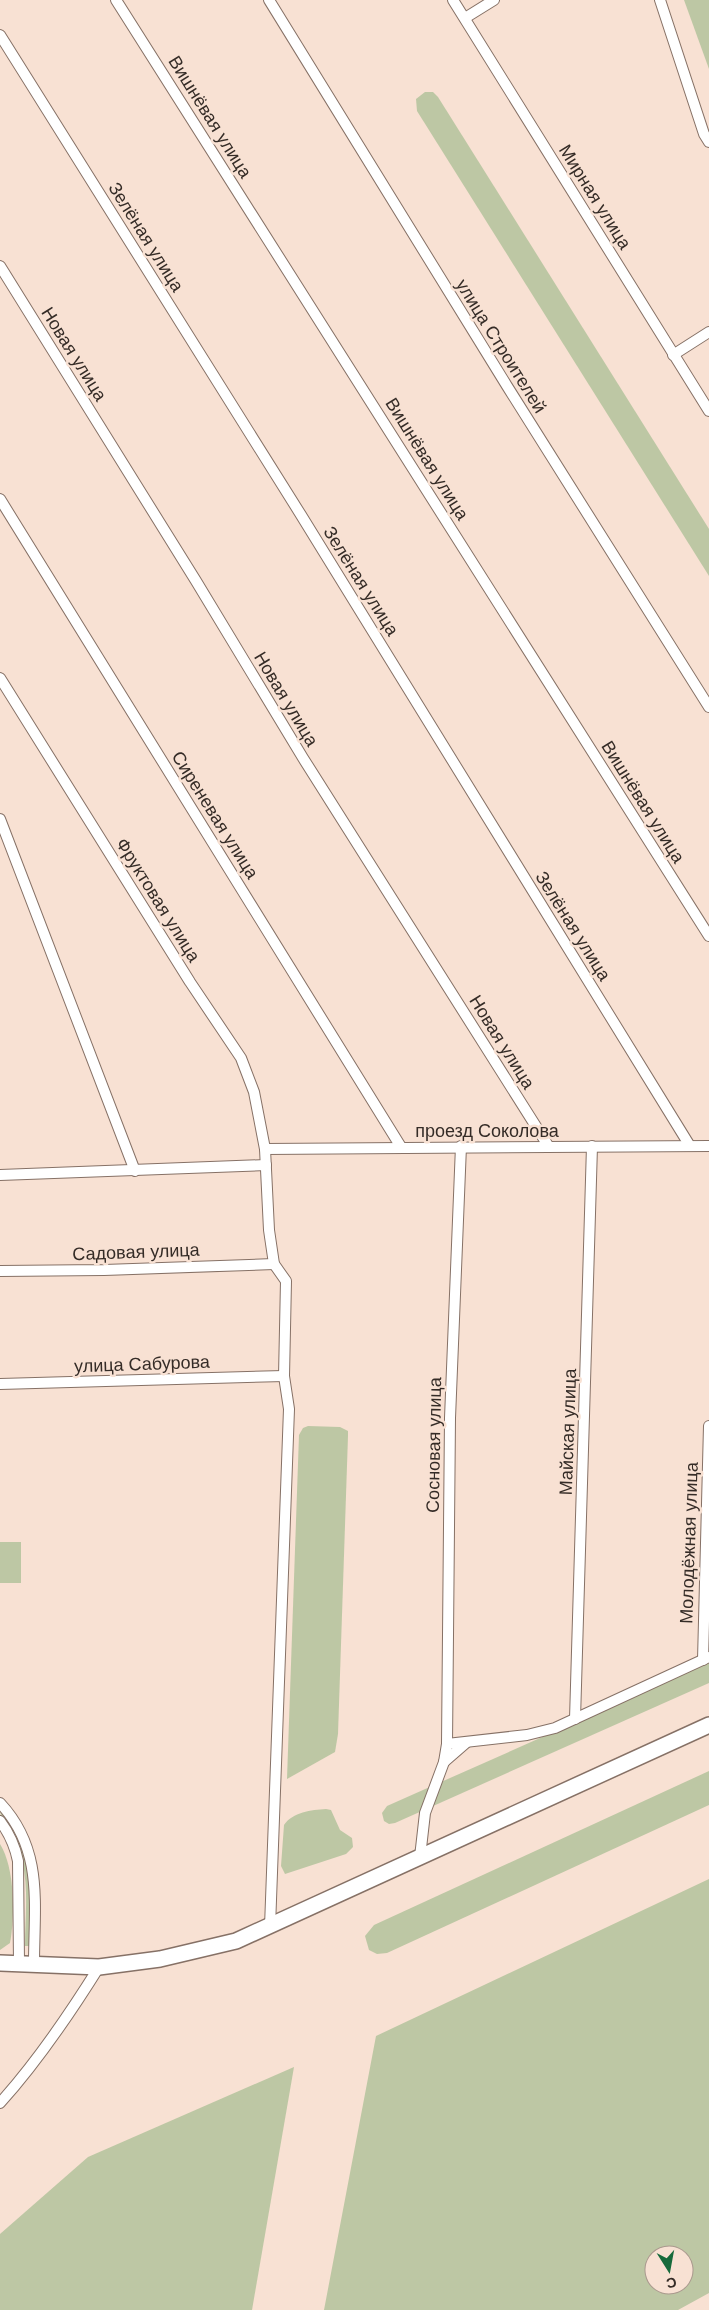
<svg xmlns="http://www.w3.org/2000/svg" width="709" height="2310" font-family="Helvetica,sans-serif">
	<rect width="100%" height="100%" fill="#f8e1d3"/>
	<g fill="#bdc7a4" fill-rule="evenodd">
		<path d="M684,0H709V69Z"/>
		<path d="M425,92H433L438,97L709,529V576L417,111L416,99Z"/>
		<path d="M308,1426L340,1427L348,1431V1436L338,1734L335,1752L287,1779L299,1435L303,1428Z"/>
		<rect x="0" y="1542" width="21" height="41"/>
		<path d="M709,1663V1683L395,1823L389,1824L384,1821L382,1813L387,1806Z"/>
		<path d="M709,1771V1805L387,1953L377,1954L369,1950L365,1936L374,1925Z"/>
		<path d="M0,1808L24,1845L31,1880V1946H25C25,1919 29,1888 22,1861C18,1842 0,1828 0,1808Z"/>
		<path d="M326,1809L331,1810L340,1830L352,1838L353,1847L346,1854L285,1874L281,1866L284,1825C293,1812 311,1810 326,1809Z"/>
		<path d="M0,1844C15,1868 15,1916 10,1943L0,1950Z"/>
		<path d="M709,1879V2293L678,2310H324L376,2036ZM654,2255H684V2285H654Z"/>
		<path d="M294,2067L252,2310H0V2234L88,2157Z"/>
	</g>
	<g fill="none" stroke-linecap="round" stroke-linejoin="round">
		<g stroke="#867166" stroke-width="12">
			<g id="street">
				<path d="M116,0L709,936"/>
				<path d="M269,0L507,386L709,707"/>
				<path d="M453,0L709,411"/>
				<path d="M660,0L704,134L709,142"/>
				<path d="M465,18L494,0"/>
				<path d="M0,35L301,515L690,1146"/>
				<path d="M0,266L196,581L303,758L549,1147"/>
				<path d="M673,355L709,332"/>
				<path d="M0,499L401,1147"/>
				<path d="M0,678L190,982L241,1058L254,1092L265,1149L269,1230L274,1264L286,1281L284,1376L289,1409L270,1927"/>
				<path d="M0,819L135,1171"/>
				<path d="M265,1149L709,1146"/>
				<path d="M0,1175L266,1165"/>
				<path d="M0,1271L104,1270L274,1264"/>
				<path d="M0,1384L284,1376"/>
				<path d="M703,1660L709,1426"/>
				<path d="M575,1719L592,1146"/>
				<path d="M447,1744L527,1735L555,1728L709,1657"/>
				<path d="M444,1762L467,1742"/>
				<path d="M0,1803C44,1850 34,1904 34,1964"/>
				<path d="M0,1821C9,1833 15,1846 18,1861L19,1963"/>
				<path d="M420,1857L425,1813L444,1762L447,1744L450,1418L461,1146"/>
				<path d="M0,2103C38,2061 69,2015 99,1967"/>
			</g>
		</g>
		<g stroke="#867166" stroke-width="18">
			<path id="secondary" d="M0,1963L99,1967L160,1959L236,1941L709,1725"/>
		</g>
		<use href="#street" stroke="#fff" stroke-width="10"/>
		<use href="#secondary" stroke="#fff" stroke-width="15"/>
	</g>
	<g text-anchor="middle" stroke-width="5" stroke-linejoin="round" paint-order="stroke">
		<g font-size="18" fill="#352c27" stroke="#f8e1d3">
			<text transform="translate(210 117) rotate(58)" y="6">Вишнёвая улица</text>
			<text transform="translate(595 197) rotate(58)" y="6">Мирная улица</text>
			<text transform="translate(146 237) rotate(58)" y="6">Зелёная улица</text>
			<text transform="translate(501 346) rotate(58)" y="6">улица Строителей</text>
			<text transform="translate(74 354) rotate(58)" y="6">Новая улица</text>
			<text transform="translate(427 459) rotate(58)" y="6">Вишнёвая улица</text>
			<text transform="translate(361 581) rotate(58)" y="6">Зелёная улица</text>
			<text transform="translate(286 699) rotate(59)" y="6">Новая улица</text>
			<text transform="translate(643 802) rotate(58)" y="6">Вишнёвая улица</text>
			<text transform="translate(215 815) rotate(58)" y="6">Сиреневая улица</text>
			<text transform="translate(158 900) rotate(58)" y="6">Фруктовая улица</text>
			<text transform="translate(573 926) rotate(58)" y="6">Зелёная улица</text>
			<text transform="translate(502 1042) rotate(58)" y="6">Новая улица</text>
			<text x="487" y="1137">проезд Соколова</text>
			<text transform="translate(136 1252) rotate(-2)" y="6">Садовая улица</text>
			<text transform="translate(142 1364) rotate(-2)" y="6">улица Сабурова</text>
			<text transform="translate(568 1432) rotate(-88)" y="6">Майская улица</text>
			<text transform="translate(434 1445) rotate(-89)" y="6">Сосновая улица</text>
			<text transform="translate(689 1543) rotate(-88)" y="6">Молодёжная улица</text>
		</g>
	</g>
	<g transform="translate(669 2270) rotate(169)"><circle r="24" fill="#f8e1d3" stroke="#aa998e"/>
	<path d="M0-4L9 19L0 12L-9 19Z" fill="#176a3b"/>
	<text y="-8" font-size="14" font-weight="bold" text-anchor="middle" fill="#352c27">С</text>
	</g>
</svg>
